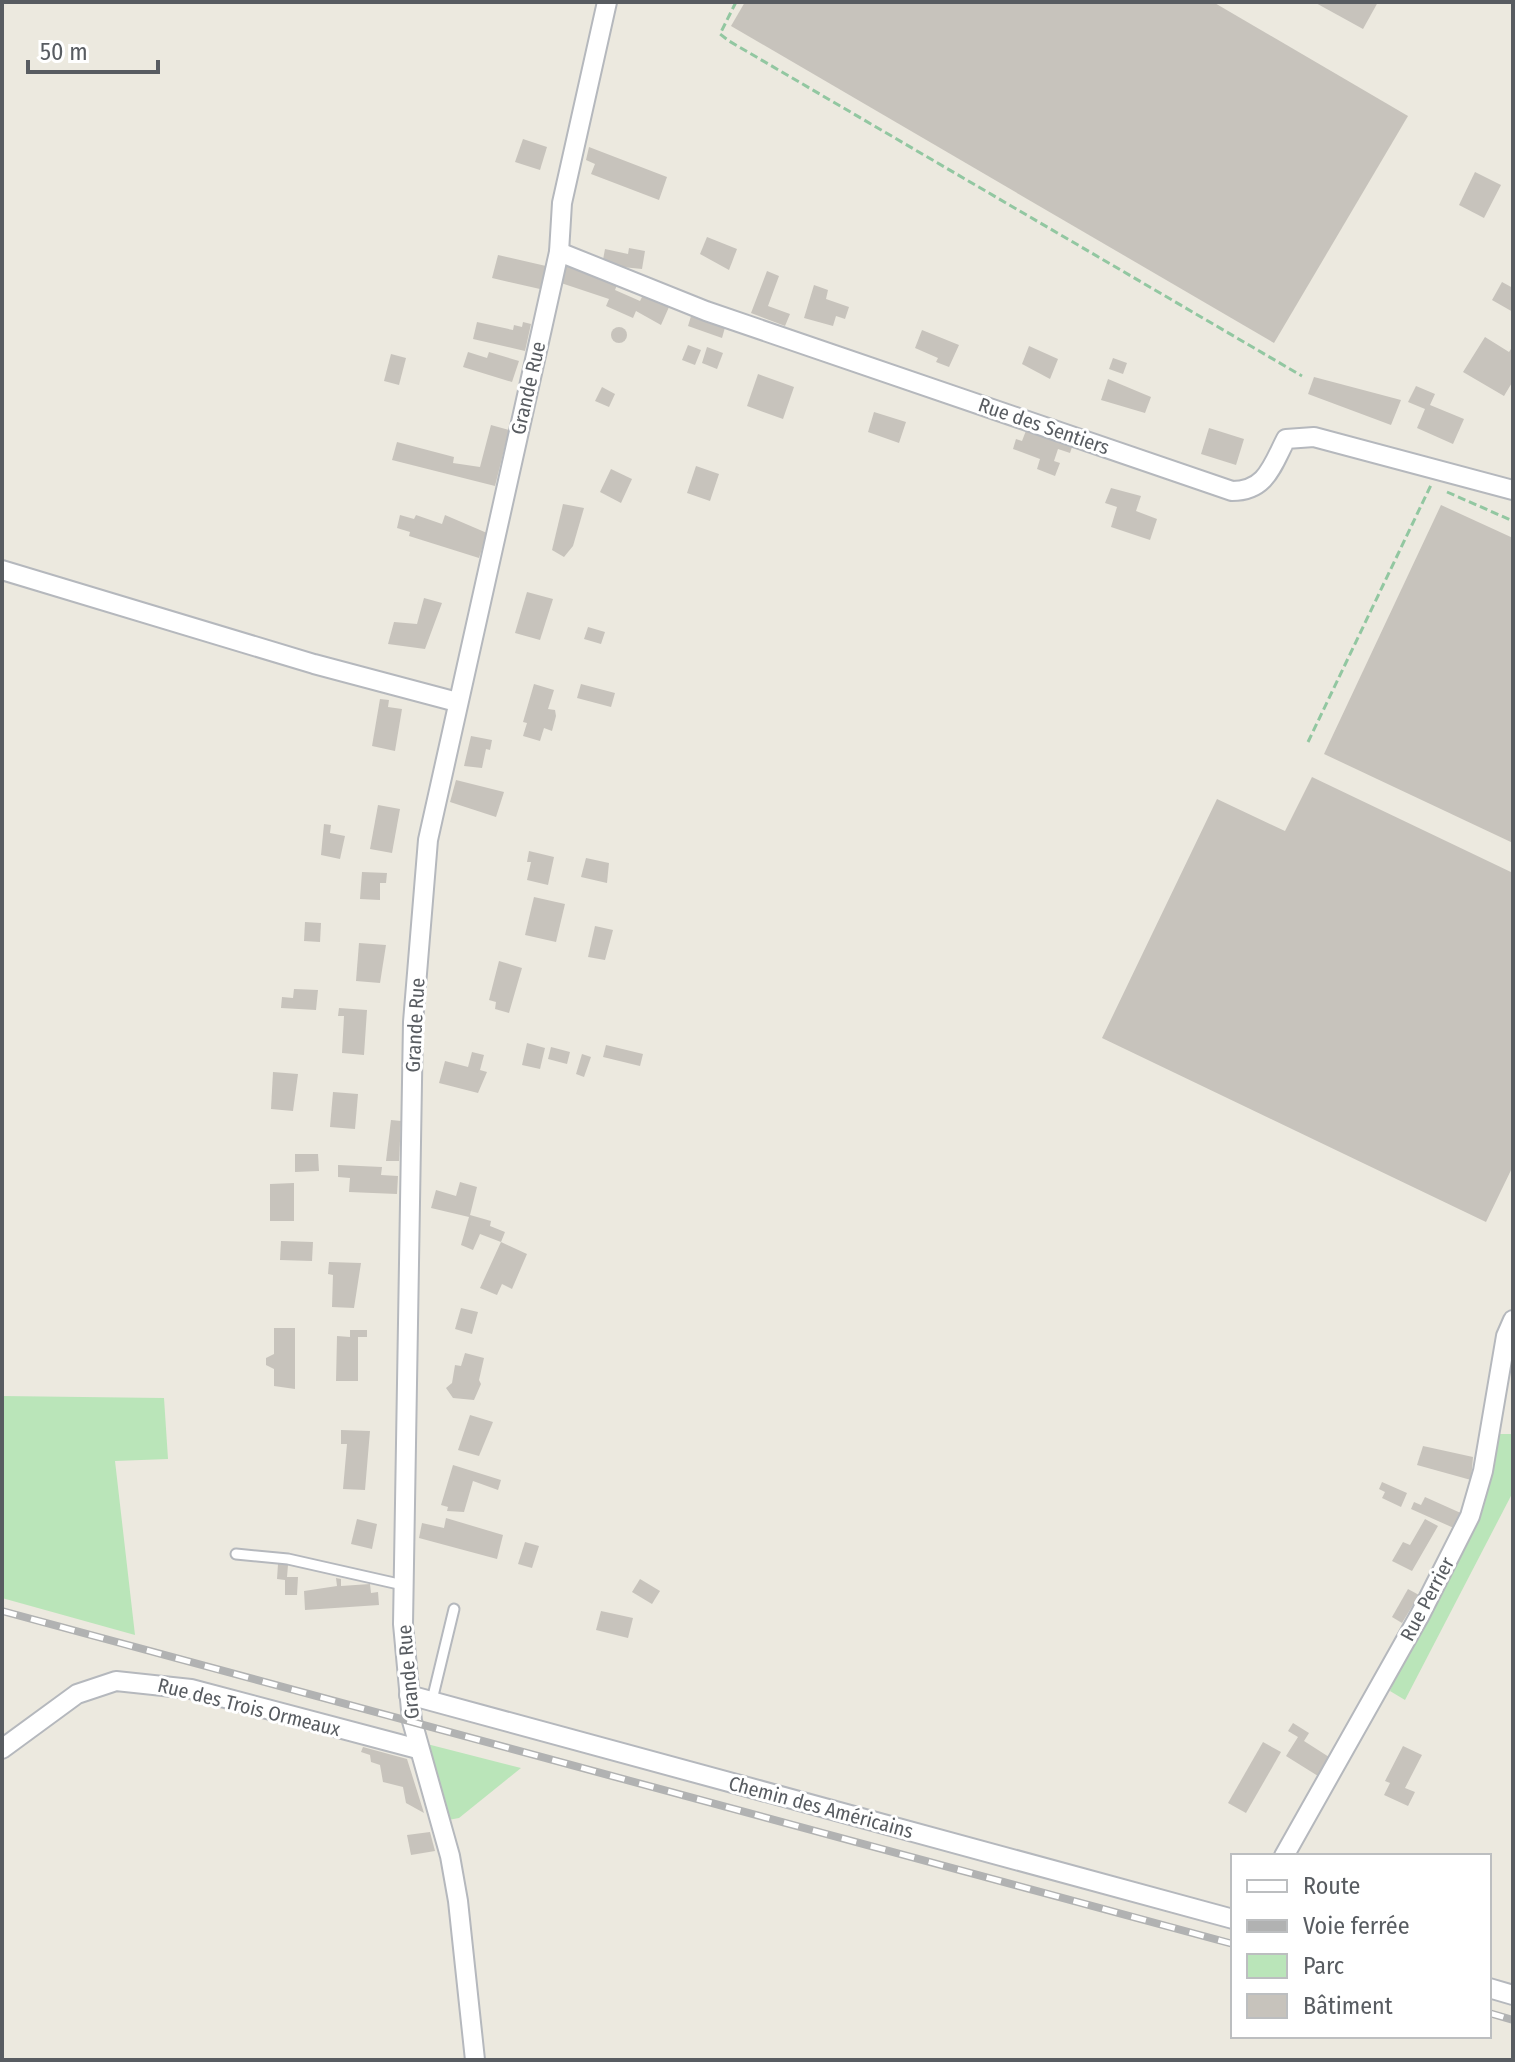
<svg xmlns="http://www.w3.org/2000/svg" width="1515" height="2062" font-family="'Fira Sans Condensed',sans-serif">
	<rect width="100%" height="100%" fill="#ece9df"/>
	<g fill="#bae5b9">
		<path d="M2,1396L164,1398L168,1459L115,1461L135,1635L2,1598Z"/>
		<path d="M1497,1434H1513V1492L1405,1700L1390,1691Z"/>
		<path d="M427,1744L521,1768L459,1818L448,1820Z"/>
	</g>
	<g fill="#c7c3bc">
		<path d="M745,2H1213L1408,116L1274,343L731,26Z"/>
		<path d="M1314,2H1378L1363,29Z"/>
		<path d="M523,139L547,147L540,170L515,162Z"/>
		<path d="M589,147L667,177L659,200L591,174L595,164L586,160Z"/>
		<path d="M1475,172L1501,185L1484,218L1459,205Z"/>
		<path d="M707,237L737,249L729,270L700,254Z"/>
		<path d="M629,248L645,251L642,269L602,265L605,249L628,254Z"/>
		<path d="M498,255L546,266L540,289L492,278Z"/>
		<path d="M569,265L617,285L615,290L640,301L643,295L669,307L661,325L636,311L633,318L606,306L609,299L561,283L564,269Z"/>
		<path d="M767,271L779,276L768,306L790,314L785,326L751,313Z"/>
		<path d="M1502,282L1513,288V312L1492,300Z"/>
		<path d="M814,285L828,290L826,299L849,307L845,319L836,316L833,326L804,318Z"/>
		<path d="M692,313L726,324L722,338L688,326Z"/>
		<path d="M477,322L513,330L514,325L522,327L523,322L531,324L525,351L473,339Z"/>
		<circle cx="619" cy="335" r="8"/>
		<path d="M922,330L959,345L949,367L936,362L938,358L915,348Z"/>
		<path d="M1485,337L1509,352L1513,346V381L1504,396L1463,372Z"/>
		<path d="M688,345L701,350L695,365L682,360Z"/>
		<path d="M1029,346L1058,359L1050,379L1022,364Z"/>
		<path d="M707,347L723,353L717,369L702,363Z"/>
		<path d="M468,352L487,358L489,352L519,361L512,382L463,367Z"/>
		<path d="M391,354L406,358L399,385L384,381Z"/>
		<path d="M1113,358L1127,363L1123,374L1109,369Z"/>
		<path d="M758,374L794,387L783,419L747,406Z"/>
		<path d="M1314,377L1401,400L1391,425L1308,394Z"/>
		<path d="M1108,379L1151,397L1145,413L1101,400Z"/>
		<path d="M1416,386L1435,394L1430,405L1464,419L1453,444L1417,428L1425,409L1408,402Z"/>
		<path d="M602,387L615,394L609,407L595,401Z"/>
		<path d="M874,412L906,422L899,443L868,432Z"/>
		<path d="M491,425L509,430L495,486L392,460L397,442L454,457L453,463L480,467Z"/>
		<path d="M1027,428L1073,444L1070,453L1058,449L1054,461L1060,463L1055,476L1037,469L1040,459L1013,449L1016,439L1022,441Z"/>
		<path d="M1209,428L1244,439L1236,465L1201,454Z"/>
		<path d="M696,466L719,474L710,501L687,493Z"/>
		<path d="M611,469L632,479L621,503L600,492Z"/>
		<path d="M1111,488L1141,496L1136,511L1157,519L1150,540L1111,527L1117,507L1105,503Z"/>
		<path d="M563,504L584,508L573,546L564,557L552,550Z"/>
		<path d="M1441,505L1513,538V843L1324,754Z"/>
		<path d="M400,515L414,519L416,515L442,524L445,515L487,533L479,558L409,536L410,532L397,528Z"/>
		<path d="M527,592L553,599L540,640L515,633Z"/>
		<path d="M424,598L442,603L425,649L388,644L394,622L417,624Z"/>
		<path d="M588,627L605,632L601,644L584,639Z"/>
		<path d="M534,684L554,690L548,709L555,710L556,716L552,731L544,728L540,741L523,736L527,723L523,722Z"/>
		<path d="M581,684L615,693L611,707L577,698Z"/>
		<path d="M380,699L389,700L388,707L402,709L395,751L372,746Z"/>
		<path d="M471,736L492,740L490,750L486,749L482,768L464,766Z"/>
		<path d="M1312,777L1513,873V1166L1486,1222L1102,1038L1217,799L1285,831Z"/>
		<path d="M456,780L504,792L496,817L450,802Z"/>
		<path d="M378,805L400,809L392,853L370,849Z"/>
		<path d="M324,824L331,825L330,833L345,836L340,859L321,855Z"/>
		<path d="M529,851L554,857L548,885L527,880L531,862H527Z"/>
		<path d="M586,858L609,863L607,883L581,877Z"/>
		<path d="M362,872L387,873L386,883H380V900L360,899Z"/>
		<path d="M534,897L565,904L556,942L525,935Z"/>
		<path d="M305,922L321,923L320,942L304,941Z"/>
		<path d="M595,926L613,930L605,960L588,957Z"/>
		<path d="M359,943L386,945L380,983L356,981Z"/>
		<path d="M499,961L522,968L509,1013L495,1009L496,1002L489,1000Z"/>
		<path d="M294,989L318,990L316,1010L281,1008L282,997L293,998Z"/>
		<path d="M339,1008L367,1010L364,1055L342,1053L344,1016H338Z"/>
		<path d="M527,1043L545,1048L540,1069L522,1065Z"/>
		<path d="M606,1045L643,1054L640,1066L603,1057Z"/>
		<path d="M551,1047L570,1052L567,1064L548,1059Z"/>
		<path d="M472,1052L484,1055L480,1070L487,1072L478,1093L439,1083L445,1061L468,1067Z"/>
		<path d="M582,1054L591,1057L584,1077L576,1074Z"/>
		<path d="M273,1072L298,1074L293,1111L271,1109Z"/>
		<path d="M333,1092L358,1094L355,1129L330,1127Z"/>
		<path d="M391,1120L401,1121L399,1161H386Z"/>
		<path d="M295,1154H318L319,1171L295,1172Z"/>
		<path d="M338,1165L382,1167L381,1175L398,1176L397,1194L349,1192L350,1178L338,1177Z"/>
		<path d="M460,1182L477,1187L470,1215L491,1221L490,1226L505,1232L501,1242L480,1234L473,1250L461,1245L469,1217L431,1208L436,1190L456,1196Z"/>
		<path d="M294,1183V1221H270V1184Z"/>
		<path d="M281,1241L313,1242L312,1261L280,1260Z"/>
		<path d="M501,1242L527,1254L512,1289L502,1284L497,1295L480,1288Z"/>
		<path d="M329,1262L361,1263L354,1308L332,1307L333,1275L328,1274Z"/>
		<path d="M461,1308L478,1312L472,1334L455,1329Z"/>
		<path d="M274,1328H295V1389L274,1386V1369L266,1365V1358L274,1354Z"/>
		<path d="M350,1330H367V1337H358V1381H336L337,1336L350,1337Z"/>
		<path d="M465,1353L484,1358L479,1380L481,1384L474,1400L453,1398L446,1388L452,1383L455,1365L461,1366Z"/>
		<path d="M470,1415L493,1422L479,1456L458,1450Z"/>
		<path d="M341,1430L370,1431L365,1490L343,1489L347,1444H341Z"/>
		<path d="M1423,1446L1473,1457L1471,1480L1417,1465Z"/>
		<path d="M453,1465L501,1480L498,1490L473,1481L464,1512L447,1511L448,1507L441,1505Z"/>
		<path d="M1382,1482L1407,1493L1401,1507L1382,1498L1385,1492L1379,1489Z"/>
		<path d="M1425,1497L1463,1514L1456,1529L1411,1509L1414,1502L1421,1505Z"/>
		<path d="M446,1518L503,1535L497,1559L419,1538L422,1523L444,1528Z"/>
		<path d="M357,1519L377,1524L372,1549L351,1544Z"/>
		<path d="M1425,1519L1438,1526L1412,1571L1392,1561L1403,1542L1410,1545Z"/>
		<path d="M525,1542L539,1546L532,1568L518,1564Z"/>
		<path d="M278,1564L288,1565L287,1577H298L297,1595H285V1580L277,1579Z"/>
		<path d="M336,1578L341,1579V1586L370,1584L371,1593L378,1592L379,1605L305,1610L304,1591L337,1586Z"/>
		<path d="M640,1579L660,1591L652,1604L632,1592Z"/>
		<path d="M1408,1589L1419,1595L1402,1623L1392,1617Z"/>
		<path d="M601,1611L633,1618L628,1638L596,1630Z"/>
		<path d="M1293,1723L1309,1733L1304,1741L1329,1757L1318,1776L1286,1756L1298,1737L1288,1731Z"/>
		<path d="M1263,1742L1281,1752L1246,1813L1228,1803Z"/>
		<path d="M1403,1746L1422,1755L1405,1788L1415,1792L1408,1806L1384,1795L1390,1783L1385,1781Z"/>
		<path d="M363,1747L407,1759L424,1813L406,1803L403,1787L383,1782L380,1765L371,1762L370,1755L361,1752Z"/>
		<path d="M430,1832L435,1851L411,1855L407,1835Z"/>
	</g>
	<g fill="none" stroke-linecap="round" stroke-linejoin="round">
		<g stroke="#b5b8bd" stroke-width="13">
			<g id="service">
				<path d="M236,1554L288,1559L403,1585"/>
				<path d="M432,1700L454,1609"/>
			</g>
		</g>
		<g stroke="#b5b8bd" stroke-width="22">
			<g id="minor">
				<path d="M559,252L706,311L1232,491C1266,491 1272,466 1286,439L1314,437L1513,490"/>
				<path d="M2,570L314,664L457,702"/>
				<path d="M409,1695L1233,1919"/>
				<path d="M2,1749L77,1694L116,1681L191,1689L418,1749"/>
				<path d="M1284,1856L1421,1613L1470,1516L1483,1471L1506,1336L1513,1320"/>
				<path d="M1489,1988L1513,1995"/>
				<path d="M475,2060L458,1901L450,1856L412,1721L403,1624L413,1022L428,840L559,252L562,203L607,2"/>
			</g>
		</g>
		<g stroke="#92c7a1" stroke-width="3" stroke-dasharray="8 4" stroke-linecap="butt">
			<path d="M736,2L720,34L729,41L1302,376"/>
			<path d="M1447,492L1513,521"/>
			<path d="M1308,742L1431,485"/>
		</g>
		<use href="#service" stroke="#fff" stroke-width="9"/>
		<use href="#minor" stroke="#fff" stroke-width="18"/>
		<g stroke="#b1b2b2" stroke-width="8">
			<g id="rail">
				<path d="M2,1611L1233,1944"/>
				<path d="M1489,2013L1513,2020"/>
			</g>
		</g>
		<use href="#rail" stroke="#fff" stroke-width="5" stroke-dasharray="15" stroke-linecap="butt"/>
	</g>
	<g text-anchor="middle" stroke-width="6" stroke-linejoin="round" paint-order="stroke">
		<g font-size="20" fill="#585c61" stroke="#fff">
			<text transform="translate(528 388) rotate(-77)" y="7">Grande Rue</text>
			<text transform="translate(1044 426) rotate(19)" y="7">Rue des Sentiers</text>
			<text transform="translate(415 1025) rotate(-87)" y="7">Grande Rue</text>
			<text transform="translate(1427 1599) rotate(-62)" y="7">Rue Perrier</text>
			<text transform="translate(408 1672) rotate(-95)" y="7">Grande Rue</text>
			<text transform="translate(249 1707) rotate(14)" y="7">Rue des Trois Ormeaux</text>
			<text transform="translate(821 1807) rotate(15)" y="7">Chemin des Américains</text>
		</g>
	</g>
	<rect width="1515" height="2062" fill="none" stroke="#585c61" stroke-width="8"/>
	<rect x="1231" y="1854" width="260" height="184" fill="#ffffff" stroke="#bcbec0" stroke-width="2"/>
	<rect x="1247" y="1880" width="40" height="12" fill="#ffffff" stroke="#bcbec0" stroke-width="2"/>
	<text x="1303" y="1894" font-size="24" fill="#585c61">Route</text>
	<rect x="1247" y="1920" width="40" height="12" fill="#b1b2b2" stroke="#bcbec0" stroke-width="2"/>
	<text x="1303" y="1934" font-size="24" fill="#585c61">Voie ferrée</text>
	<rect x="1247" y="1954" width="40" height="24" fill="#bae5b9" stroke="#bcbec0" stroke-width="2"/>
	<text x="1303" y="1974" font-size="24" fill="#585c61">Parc</text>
	<rect x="1247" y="1994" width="40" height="24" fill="#c7c3bc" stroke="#bcbec0" stroke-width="2"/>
	<text x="1303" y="2014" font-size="24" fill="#585c61">Bâtiment</text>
	<path d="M28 60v12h130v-12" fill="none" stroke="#585c61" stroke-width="4"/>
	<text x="40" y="60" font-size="24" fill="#585c61" stroke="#ffffff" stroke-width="6" paint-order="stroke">50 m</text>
</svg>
